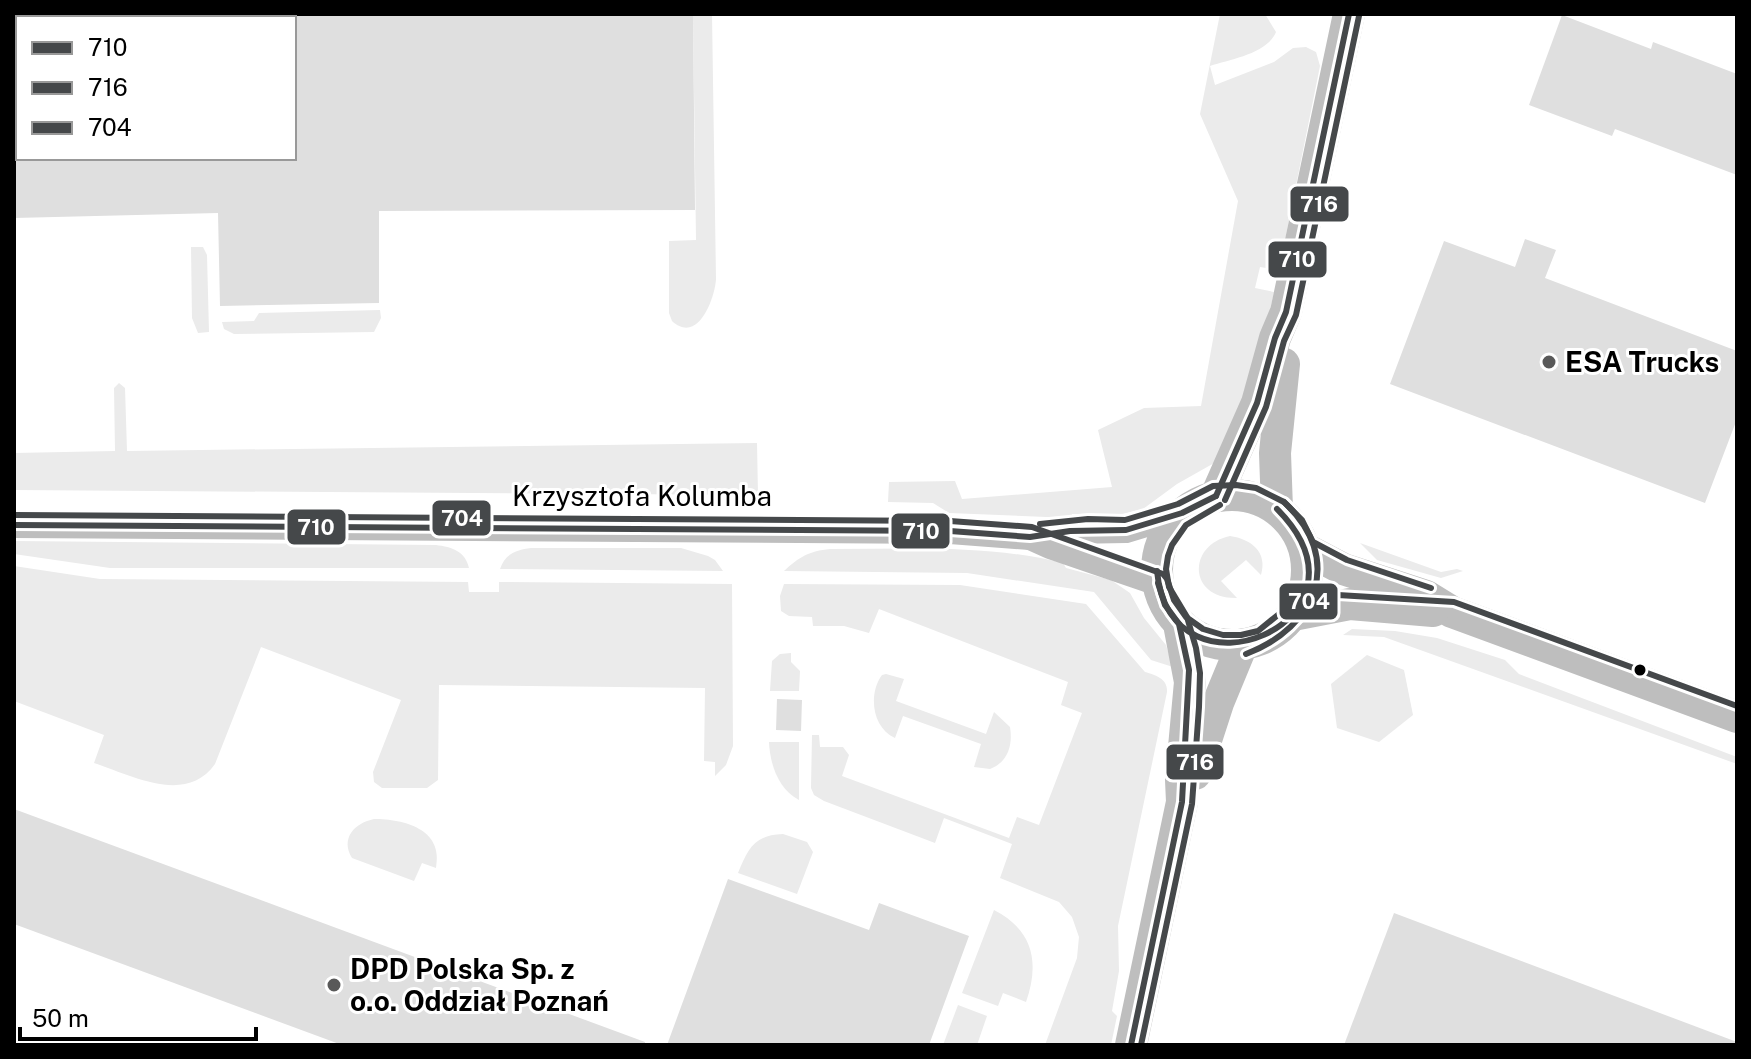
<svg xmlns="http://www.w3.org/2000/svg" width="1751" height="1059" font-family="'Public Sans',sans-serif">
	<rect width="100%" height="100%" fill="#fff"/>
	<g fill="#ebebeb">
		<path d="M693,14H712L716,279C715,298 698,345 672,321L669,313V241L696,240Z"/>
		<path d="M1220,14H1265L1276,32C1267,54 1231,59 1210,66L1215,85L1274,62L1293,48L1306,47L1316,52L1320,66L1279,270L1260,267L1255,288L1274,292L1260,357L1216,462L1177,484L1143,509L1122,514H1072L1071,518L949,513L933,503L888,502L889,482L955,481L962,499L1112,487L1098,430L1144,408L1201,406L1238,201L1200,114Z"/>
		<path d="M191,247H203L207,255L209,332L198,333L192,318Z"/>
		<path d="M380,310L381,318L374,332L234,334L224,329L222,322L254,321L259,313Z"/>
		<path d="M119,383L125,388L127,451L757,443L758,495L14,490V453L115,451L114,388Z"/>
		<path d="M1230,536C1251,539 1268,552 1261,575L1246,560L1221,581L1237,598C1188,599 1187,545 1230,536Z"/>
		<path d="M14,541L436,545C452,547 465,551 469,568H110L14,554Z"/>
		<path d="M1360,543L1441,572L1457,569L1463,571L1441,578L1377,560Z"/>
		<path d="M531,548H681L708,556L715,560L723,571L500,569C505,554 516,550 531,548Z"/>
		<path d="M830,549C908,549 987,544 1063,563L1066,568L1111,580L1130,593L1144,618L1166,645L1173,667L1151,660L1094,592L967,573L784,571C799,557 809,551 830,549Z"/>
		<path d="M14,566L100,579L468,582L469,592H499V582L732,584L733,746L726,765L715,776V762L704,761L705,688L439,685L438,780L427,788H382L374,782L373,772L401,700L261,647L215,764C186,805 133,776 94,763L104,735L14,701Z"/>
		<path d="M784,584L960,585L1086,604L1145,672C1156,675 1168,679 1167,692L1118,926L1119,971L1112,1011L1117,1016L1111,1045H1045L1077,958L1079,937L1072,917L1059,902L1000,878L1012,844L944,818L935,843L824,801L814,795L811,788L812,735H819L820,747H843L849,755L842,776L1009,838L1017,817L1039,825L1082,713L1061,705L1068,682L879,609L869,633L844,626H813L812,617L789,616L781,611L780,596Z"/>
		<path d="M1352,629L1395,631L1437,638L1505,660L1519,674L1737,757V764L1384,637L1343,635Z"/>
		<path d="M791,653V662L800,671L799,691H770L772,661L780,654Z"/>
		<path d="M1367,655L1404,670L1413,715L1379,742L1337,728L1331,684Z"/>
		<path d="M886,674L904,679L896,701L986,734L994,712L1010,727C1013,745 1008,762 990,769L974,767L981,744L903,716L895,738C872,728 868,694 882,675Z"/>
		<path d="M769,742H799V800C778,789 770,764 769,742Z"/>
		<path d="M374,819C404,819 444,829 436,868L422,863L414,881L352,858C340,838 355,823 374,819Z"/>
		<path d="M783,834L807,842L813,852L797,894L738,873C748,849 754,835 783,834Z"/>
		<path d="M994,910C1033,930 1040,962 1026,1002L1003,993L998,1006L962,993Z"/>
		<path d="M958,1005L987,1016L977,1045H943Z"/>
	</g>
	<g fill="#dfdfdf">
		<path d="M294,14H693L695,210L379,211V303L220,306L218,213L14,218V158H294Z"/>
		<path d="M1562,15L1651,49L1653,42L1737,74V175L1615,129L1612,136L1529,105Z"/>
		<path d="M1525,239L1556,250L1545,278L1737,351V419L1705,503L1390,384L1444,241L1515,267Z"/>
		<path d="M777,699L802,700L801,731L776,730Z"/>
		<path d="M14,809L645,1042V1045H342L14,924Z"/>
		<path d="M728,879L869,930L879,903L969,936L929,1045H667Z"/>
		<path d="M1394,913L1737,1042V1045H1344Z"/>
	</g>
	<g fill="none" stroke-linecap="round" stroke-linejoin="round">
		<g stroke="#bebebe" stroke-width="26">
			<path d="M14,525L950,531L1030,537L1070,531L1126,530L1182,513"/>
			<path d="M1030,537L1050,546L1158,583"/>
		</g>
		<g stroke="#bebebe" stroke-width="32">
			<circle cx="1232" cy="570" r="75"/>
			<path d="M1216,496L1257,403L1275,338L1286,312L1349,14"/>
			<path d="M1277,509L1275,453L1284,364"/>
			<path d="M1305,549L1343,569L1426,596L1452,612L1737,717"/>
			<path d="M1293,615L1350,604L1433,611"/>
			<path d="M1195,774L1218,703L1242,645"/>
			<path d="M1131,1045L1182,802L1181,780L1190,682L1179,624"/>
		</g>
		<g stroke="#fff" stroke-width="12">
			<g id="bus-1">
				<path d="M1216,496L1257,403L1275,338L1286,312L1349,14"/>
				<path d="M14,525L950,531L1030,537L1070,531L1126,530L1182,513L1216,496"/>
				<path d="M1157,571C1170,711 1389,622 1277,509"/>
				<path d="M1131,1045L1182,802L1189,670L1179,624L1165,605L1158,583"/>
			</g>
		</g>
		<g stroke="#fff" stroke-width="12">
			<g id="bus-2">
				<path d="M1225,500L1266,407L1284,341L1296,315L1359,16"/>
				<path d="M1246,654C1317,627 1345,559 1284,502"/>
				<path d="M1141,1045L1192,804L1199,707L1200,673L1196,648L1187,617L1169,587L1166,569L1168,556L1172,545L1186,525L1220,505"/>
			</g>
		</g>
		<g stroke="#fff" stroke-width="12">
			<g id="bus-3">
				<path d="M14,515L950,521L1032,527L1163,574L1167,579L1174,600L1186,617L1203,629L1223,635H1241L1258,631L1289,606L1338,595L1454,602L1737,706"/>
				<path d="M1040,524L1088,519L1125,520L1178,504L1213,486L1236,485L1256,488L1284,502L1302,520L1313,542L1347,560L1431,588"/>
			</g>
		</g>
		<use href="#bus-1" stroke="#45484a" stroke-width="6"/>
		<use href="#bus-2" stroke="#45484a" stroke-width="6"/>
		<use href="#bus-3" stroke="#45484a" stroke-width="6"/>
	</g>
	<g fill="#595959" stroke="#fff" stroke-width="3">
		<circle cx="1549" cy="362" r="8"/>
		<circle cx="334" cy="985" r="8"/>
	</g>
	<circle fill="#000" stroke="#fff" stroke-width="3" cx="1640" cy="670" r="7"/>
	<g text-anchor="middle" stroke-width="6" stroke-linejoin="round" paint-order="stroke">
		<g font-size="28" font-weight="bold" fill="#000" stroke="#fff" text-anchor="start">
			<text x="1565" y="372">ESA Trucks</text>
			<text x="350" y="979">DPD Polska Sp. z<tspan x="350" dy="32">o.o. Oddział Poznań</tspan></text>
		</g>
		<g font-size="28" fill="#000" stroke="#fff">
			<text x="642" y="506">Krzysztofa Kolumba</text>
		</g>
	</g>
	<g stroke="#fff" stroke-width="3">
		<rect x="1289" y="185" width="61" height="38" rx="8" fill="#45484a"/>
		<rect x="1267" y="240" width="61" height="39" rx="8" fill="#45484a"/>
		<rect x="431" y="499" width="61" height="38" rx="8" fill="#45484a"/>
		<rect x="286" y="508" width="61" height="38" rx="8" fill="#45484a"/>
		<rect x="890" y="512" width="61" height="38" rx="8" fill="#45484a"/>
		<rect x="1278" y="582" width="61" height="39" rx="8" fill="#45484a"/>
		<rect x="1165" y="743" width="60" height="38" rx="8" fill="#45484a"/>
	</g>
	<g font-size="22" text-anchor="middle" font-weight="bold" fill="#fff">
		<text x="1319" y="212">716</text>
		<text x="1297" y="267">710</text>
		<text x="462" y="526">704</text>
		<text x="316" y="535">710</text>
		<text x="921" y="539">710</text>
		<text x="1309" y="609">704</text>
		<text x="1195" y="770">716</text>
	</g>
	<rect width="1751" height="1059" fill="none" stroke="#000000" stroke-width="32"/>
	<rect x="16" y="16" width="280" height="144" fill="#ffffff" stroke="#999999" stroke-width="2"/>
	<rect x="32" y="42" width="40" height="12" fill="#45484a" stroke="#999999" stroke-width="2"/>
	<text x="88" y="56" font-size="24" fill="#000000">710</text>
	<rect x="32" y="82" width="40" height="12" fill="#45484a" stroke="#999999" stroke-width="2"/>
	<text x="88" y="96" font-size="24" fill="#000000">716</text>
	<rect x="32" y="122" width="40" height="12" fill="#45484a" stroke="#999999" stroke-width="2"/>
	<text x="88" y="136" font-size="24" fill="#000000">704</text>
	<path d="M20 1027v12h236v-12" fill="none" stroke="#000000" stroke-width="4"/>
	<text x="32" y="1027" font-size="24" fill="#000000" stroke="#ffffff" stroke-width="6" paint-order="stroke">50 m</text>
</svg>
